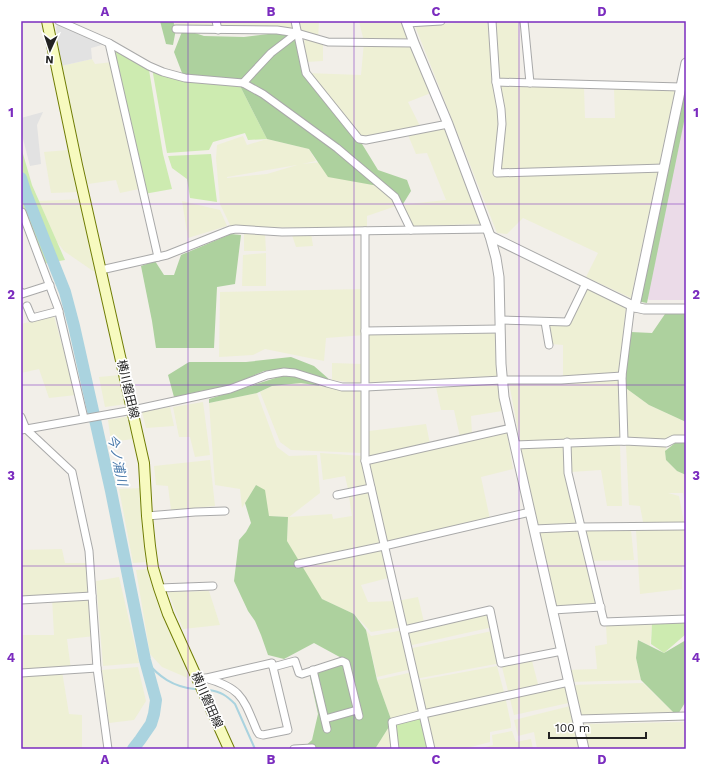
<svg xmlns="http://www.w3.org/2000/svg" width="707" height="770" font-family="'Work Sans','Noto Sans JP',sans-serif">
	<rect width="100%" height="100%" fill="#f2efe9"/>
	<path fill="#ebdbe8" d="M686,108V300H649L646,297Z"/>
	<g fill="#eef0d5" fill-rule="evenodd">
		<path d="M174,21H319L318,39L297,33L176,29Z"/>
		<path d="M359,21H403L431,93L408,102L420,126L359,139L306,73L361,75L364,42Z"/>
		<path d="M487,21L495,86L584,88L585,118H615L614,89L675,90L631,298L586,277L598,253L523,218L507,234L497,233L415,26Z"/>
		<path d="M494,21H518L520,80L499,79Z"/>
		<path d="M304,37L323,43V61L306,62Z"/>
		<path d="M92,59L95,64L113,62L139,189L120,193L116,180L88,184L61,66Z"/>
		<path d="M446,128L481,224L413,226L399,205L367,216V228L231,227L220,204L216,158L217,145L243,136L247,145L267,139L309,149L316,161L302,164L321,162L342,152L399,205L446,200L427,153L416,154L408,135ZM297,165L267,174L227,178V177Z"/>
		<path d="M68,150L79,192L51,193L44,152Z"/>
		<path d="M85,199L101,270L93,271L64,251L55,239L38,201Z"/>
		<path d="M182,201L220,210L227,226L188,238Z"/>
		<path d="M244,233L265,234L266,251H244Z"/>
		<path d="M311,233L313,246L296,247L292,235Z"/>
		<path d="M266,253V286H242L243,255Z"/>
		<path d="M586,287L626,308L618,378L621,439L520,441L509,383H563V345L551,344L548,324H569Z"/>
		<path d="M365,289V334L495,331L497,376L369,384L365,335L326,338L324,361L265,349L253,355L219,357L220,292Z"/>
		<path d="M54,316L76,395L49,398L39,369L21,373V324Z"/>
		<path d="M332,363L363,364V384L332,380Z"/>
		<path d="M120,375L127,404L105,407L99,377Z"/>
		<path d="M301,383L362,392V453L291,450L280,442L260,392L272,386Z"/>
		<path d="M498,383L502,411L471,416L472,434L460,437L454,410H441L436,387Z"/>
		<path d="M623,386L649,405L686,422V441L666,443V460L677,471L686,475V511L683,493H668L679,496L684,522H643L640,506L629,505Z"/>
		<path d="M257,393L277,447L289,456L317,455L320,493L289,517L332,514L333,519L352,516L349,496L369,492V463L507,432L513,469L481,477L490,519L385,546L392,577L361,585L368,602L397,601L418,597L424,622L403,627L371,632L354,614L322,599L298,564L287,541L288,517L269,516L256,485L242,508L240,489L215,485L209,403Z"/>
		<path d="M203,402L210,455L195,457L190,437H179L173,407Z"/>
		<path d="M170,407L174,426L146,428L142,412Z"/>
		<path d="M130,416L133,439L111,442L108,420Z"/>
		<path d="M426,424L430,444L367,458L369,431Z"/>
		<path d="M564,445L577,524L538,526L520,447Z"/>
		<path d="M620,445L622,506H607L601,470L571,472L570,446Z"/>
		<path d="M320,453L363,456L368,485L348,489L345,476L323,480Z"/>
		<path d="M210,460L215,506L171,510L168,486L156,485L154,466Z"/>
		<path d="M142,488L147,562L133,563L119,489Z"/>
		<path d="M686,529V566H682V589L640,594L636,530Z"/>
		<path d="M631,530L634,560L589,561L601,607L553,610L540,532Z"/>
		<path d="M62,549L65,563H89L92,593L21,599V550Z"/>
		<path d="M147,569L190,679L162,667L150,654L136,570Z"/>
		<path d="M119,577L139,663L103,666L96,581Z"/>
		<path d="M209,591L220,625L183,629L168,592Z"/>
		<path d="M92,596L95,636L67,639L71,670L62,671L69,714L82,715V749H21V635H54L52,598Z"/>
		<path d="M490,610L493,627L408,646V649L492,631L501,663L531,657L539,688L569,682L566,670L597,669L595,646L607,644L606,625L652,623L650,646L639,640L636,658L641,680L569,682L570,685L643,683L677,716L578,719L584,749H537L534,732L518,736L514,720L574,705L573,702L514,715L501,663L415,679V681L497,666L505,696L511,724V728L490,732V742L463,749H375L392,722L377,680L413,672L412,669L377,677L366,630L371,636L404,630Z"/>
		<path d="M138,667L146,701L134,720L109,723L102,670Z"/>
		<path d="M686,722V749H587L583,724Z"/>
		<path d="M512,731L516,742L531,739L533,749H478L493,745L492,735Z"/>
	</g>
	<g fill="#cdebb0">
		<path d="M109,43L149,70L163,154L172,189L144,194Z"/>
		<path d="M152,68L185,78L238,82L267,139L248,140L245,133L213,142L209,150L167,153Z"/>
		<path d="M21,147L32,185L65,260L42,264L21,205Z"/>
		<path d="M211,154L217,202L190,198L187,179L172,168L168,156Z"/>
		<path d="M686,621V634L664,653L651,644L652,623Z"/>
		<path d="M423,714L431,749H395L392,722Z"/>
	</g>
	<g fill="#add19e">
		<path d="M160,21H173L176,29L173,45L166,44Z"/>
		<path d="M183,29L204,36L244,37L301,30L306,73L359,139L378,170L407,180L411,191L403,204L384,187L328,177L309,149L267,139L238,82L184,78L174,52Z"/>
		<path d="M686,65V112L647,303L636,301Z"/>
		<path d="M231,234L241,235L235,284L217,287L214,348H156L152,321L141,266L155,261L164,275H174L181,255Z"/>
		<path d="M665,314H686V422L649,405L623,386L625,355L631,332L652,333Z"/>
		<path d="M291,357L314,366L330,380L293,370L264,371L229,386L174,397L168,375L189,362H246Z"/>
		<path d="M288,374L313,381L320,386L301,383L272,386L257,393L209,403V399Z"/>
		<path d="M680,439L686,442V475L677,471L666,460L665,451Z"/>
		<path d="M256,485L265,490L269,516L288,517L287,541L322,599L354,614L366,630L377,680L392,722L375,749H302L312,740L318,714L310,677L329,665L347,661L314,643L284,659L268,655L261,635L255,621L248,611L234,581L239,540L246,532L251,523L245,503Z"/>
		<path d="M638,640L664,653L686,640V701L677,716L641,680L636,658Z"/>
	</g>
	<g fill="#e2e2e2">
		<path d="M59,23L109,43L91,48L92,59L61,66L56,27Z"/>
		<path d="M43,112L37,125L41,164L30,166L21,131V118Z"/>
	</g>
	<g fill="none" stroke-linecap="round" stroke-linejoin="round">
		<g stroke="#aad3df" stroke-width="2">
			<path d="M145,660C159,677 173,687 195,689"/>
			<path d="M209,690C221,692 226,695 235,704L255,749"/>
		</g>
		<path stroke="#aad3df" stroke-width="12" d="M21,178L26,194L65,292L74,326L111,491L145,660L156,700L154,714L151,724L140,740L133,749"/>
		<g stroke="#a9a9a9" stroke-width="9">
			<g id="minor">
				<path d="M59,21L109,43L149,66L163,72L185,78L243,83L263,94L337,148L395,197L411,230"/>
				<path d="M216,21L218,30"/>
				<path d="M295,21L306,73L359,139L366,140L448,124"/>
				<path d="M492,21L496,82L681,87"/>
				<path d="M524,21L530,83"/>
				<path d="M407,23L441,21"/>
				<path d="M176,29L277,30L297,33L328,42L414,43"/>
				<path d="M109,43L158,257"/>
				<path d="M496,82L501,109L502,124L497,173L664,168"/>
				<path d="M243,83L271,53L297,33"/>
				<path d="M22,212L58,308L84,418"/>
				<path d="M365,231V461L431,749"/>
				<path d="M101,270L167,255L230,230L236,229L282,232L487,229"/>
				<path d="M21,292L22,294L50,285"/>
				<path d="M27,306L32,318L59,311"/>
				<path d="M500,320L567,322L586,283"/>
				<path d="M545,322L549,345"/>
				<path d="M365,331L500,329"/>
				<path d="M21,417L26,429L72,472L89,551L97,668L108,749"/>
				<path d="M21,430L133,410L230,389L267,375L284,372L295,373L327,383L342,387H366L502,380H561L622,376"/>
				<path d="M624,441L622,376L631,304"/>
				<path d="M567,442L568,473L604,622L686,619"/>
				<path d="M515,445L624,441L666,443L674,439H686"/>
				<path d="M365,461L511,428"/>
				<path d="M337,495L371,488"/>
				<path d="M147,516L195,512L225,511"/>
				<path d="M534,529L581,527L684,526"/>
				<path d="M298,564L384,546L530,512"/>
				<path d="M159,588L213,586"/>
				<path d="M21,600L92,596"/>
				<path d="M553,610L601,607"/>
				<path d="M404,630L490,610L501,663L562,651"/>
				<path d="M273,667L295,661L299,673L302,674L342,661L346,663L359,716"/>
				<path d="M313,670L327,729"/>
				<path d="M21,673L97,668"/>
				<path d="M198,680L272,663L288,730L263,735L259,734L257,731C243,698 242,688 205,678"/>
				<path d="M325,719L357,710"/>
				<path d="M578,719L686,716"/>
				<path d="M294,749L312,748"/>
				<path d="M395,749L392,722L423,714L569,682"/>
			</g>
		</g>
		<g stroke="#a9a9a9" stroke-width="11">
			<g id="tertiary">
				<path d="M406,21L414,43L448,124L490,236L496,258L499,277L501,364L504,397L584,749"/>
				<path d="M490,236L635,307L644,309H686"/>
				<path d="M635,307L636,301L686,63"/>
			</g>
		</g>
		<g stroke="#707d05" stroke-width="12">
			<path id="secondary" d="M47,21L77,165L144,463L147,516L150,546L153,568L159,588L168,614L229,749"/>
		</g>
		<use href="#minor" stroke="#fff" stroke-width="7"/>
		<use href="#tertiary" stroke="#fff" stroke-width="9"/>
		<use href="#secondary" stroke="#f7fabf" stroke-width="10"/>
	</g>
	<path fill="none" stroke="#7b2cbf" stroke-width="1" stroke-opacity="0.55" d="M188,21V749M354,21V749M519,21V749M21,204H686M21,385H686M21,566H686"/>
	<g text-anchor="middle" stroke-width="3.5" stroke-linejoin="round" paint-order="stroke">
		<g font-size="12" fill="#222" stroke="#fff">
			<text transform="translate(128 389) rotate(77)" y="4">横川磐田線</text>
			<text transform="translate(207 700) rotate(66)" y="4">横川磐田線</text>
		</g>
		<g font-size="13" font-style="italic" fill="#4a7aab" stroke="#fff">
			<text transform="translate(118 460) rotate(78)" y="5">今ノ浦川</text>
		</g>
	</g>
	<rect width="707" height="770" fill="none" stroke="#ffffff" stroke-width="44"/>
	<g transform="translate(50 50) rotate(183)" stroke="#ffffff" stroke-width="3" paint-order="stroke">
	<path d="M0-3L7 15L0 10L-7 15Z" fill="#222222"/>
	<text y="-6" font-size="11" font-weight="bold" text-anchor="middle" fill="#222222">N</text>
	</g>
	<path d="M549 732v6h97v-6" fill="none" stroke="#222222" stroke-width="2"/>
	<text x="555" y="732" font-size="12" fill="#222222" stroke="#ffffff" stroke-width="3" paint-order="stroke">100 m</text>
	<rect x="22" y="22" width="663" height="726" fill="none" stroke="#7b2cbf" stroke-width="1.5"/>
	<g font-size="13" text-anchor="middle" font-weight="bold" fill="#7b2cbf">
		<text x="105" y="16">A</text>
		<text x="271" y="16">B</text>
		<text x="436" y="16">C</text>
		<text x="602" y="16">D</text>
		<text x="11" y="117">1</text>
		<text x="696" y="117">1</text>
		<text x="11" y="299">2</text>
		<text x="696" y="299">2</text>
		<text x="11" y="480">3</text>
		<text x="696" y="480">3</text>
		<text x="11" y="662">4</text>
		<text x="696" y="662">4</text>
		<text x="105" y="764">A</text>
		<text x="271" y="764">B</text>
		<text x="436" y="764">C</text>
		<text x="602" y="764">D</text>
	</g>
</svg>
